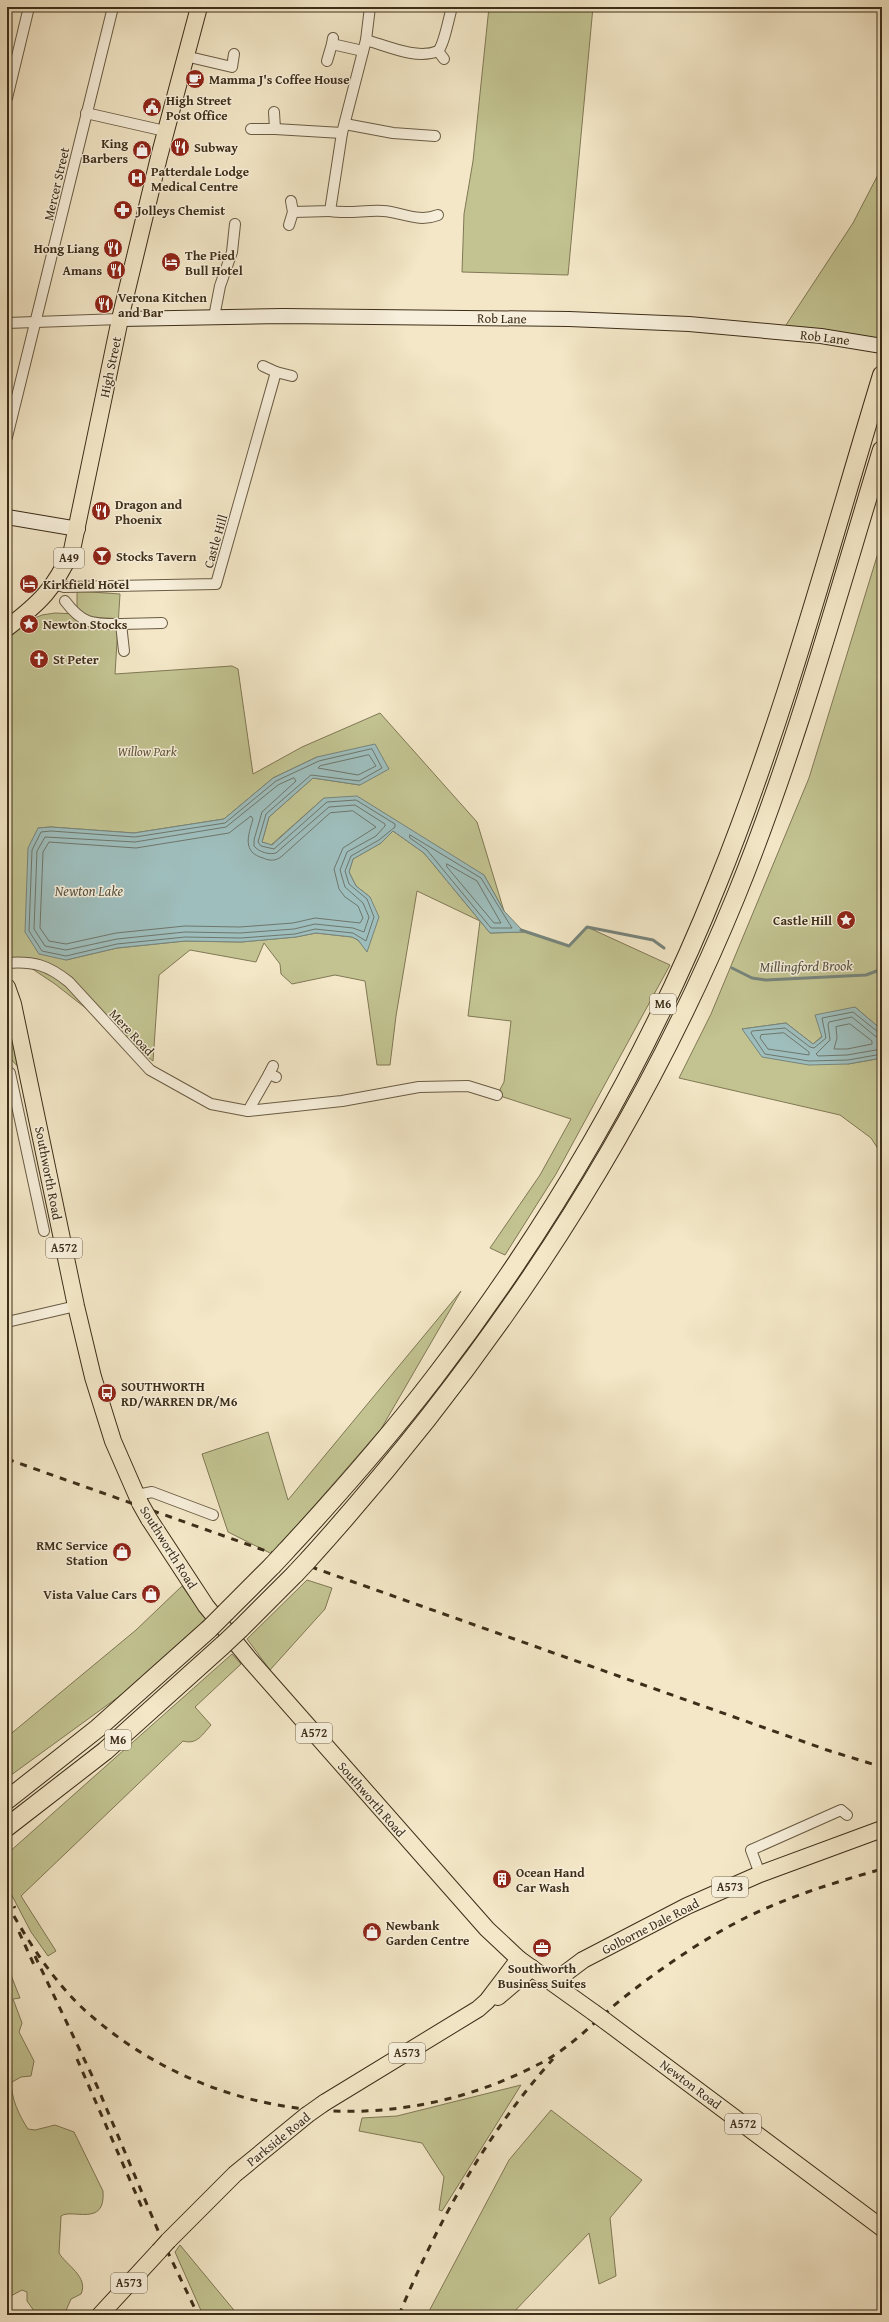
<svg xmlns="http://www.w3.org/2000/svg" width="889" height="2322" font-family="'Gentium Book Plus',serif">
	<rect width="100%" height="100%" fill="#f3e7c7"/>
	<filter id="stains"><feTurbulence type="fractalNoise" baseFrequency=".005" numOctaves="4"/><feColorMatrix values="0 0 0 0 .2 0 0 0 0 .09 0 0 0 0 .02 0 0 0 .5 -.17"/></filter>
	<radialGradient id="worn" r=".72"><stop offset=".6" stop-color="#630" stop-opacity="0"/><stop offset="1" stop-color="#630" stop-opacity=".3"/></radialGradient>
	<g fill="#c2c391" stroke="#807855">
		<path d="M489,7H593L568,275L462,272L464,214L473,161Z"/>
		<path d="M882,167V323L877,341L784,328L853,223Z"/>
		<path d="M882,540V1030L855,1007L813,1044L786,1023L742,1029L848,1064L882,1058V1155L871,1138L840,1115L679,1078L711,1014L809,778Z"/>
		<path d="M77,591L120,594L115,674L232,666L238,669L253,774L302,747L380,713L477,822L504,911L484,875L324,798L271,845L262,842L269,817L313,778L360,785L317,757L273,778L224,819L134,833L51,827L38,828L66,960L117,948L185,941L241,942L296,937L316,933L352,937L358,940L367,951L370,897L356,886L349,872L353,859L381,843L393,831L424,853L490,933L524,932L569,946L587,927L670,965L556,1174L505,1255L490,1248L540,1175L571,1119L497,1095L504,1082L511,1021L468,1016L480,921L417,891L396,1016L390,1065H377L365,981L335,975L292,984L281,974L280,964L264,943L256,962L190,950L159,975L153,1061L55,984L25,964L7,968V629L42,615L55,613L77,614Z"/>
		<path d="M7,1005L22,1071L7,1055Z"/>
		<path d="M461,1291L381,1429L272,1554L228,1532L202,1454L268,1432L288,1500Z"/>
		<path d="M307,1580L332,1588L325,1609L270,1670L247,1639Z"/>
		<path d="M182,1586L206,1619L121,1695L7,1778V1737L136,1630Z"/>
		<path d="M232,1654L241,1664L195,1707L211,1725C202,1735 197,1745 183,1741L21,1896L56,1951L48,1956L31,1932L7,1886V1854Z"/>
		<path d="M7,1965L20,1998L13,1999L22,2023L19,2032L34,2061L31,2076L21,2077L12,2082C10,2097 20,2117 28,2129L35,2130L55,2125L74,2132L103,2191C106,2228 72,2208 61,2216L59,2253C66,2265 89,2277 81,2294L71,2299L64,2315H37L27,2301V2292L22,2290L7,2298Z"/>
		<path d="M521,2085L442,2211L439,2210L444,2177L422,2143L359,2131L362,2118L397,2116Z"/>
		<path d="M551,2110L642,2180L610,2218L616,2276L599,2284L589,2233L511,2315H427L509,2160Z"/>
		<path d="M180,2245L238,2315H203L175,2252Z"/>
	</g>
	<g fill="#9ebebd" stroke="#77847b">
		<path d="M375,744L389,769L360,785L313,778L269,817L262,842L272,845L324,798L357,796L484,875L504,911L524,932L490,933L424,853L393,831L381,843L353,859L349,872L356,886L370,897L379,917L367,952L358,940L352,937L316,933L296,937L241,942L185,941L117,948L66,960L39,954L25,932L28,848L38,828L51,827L134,833L224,819L273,778L317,757Z"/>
		<path d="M855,1007L882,1030V1058L848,1064L809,1065L762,1057L742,1029L786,1023L813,1044L822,1037L815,1015Z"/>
	</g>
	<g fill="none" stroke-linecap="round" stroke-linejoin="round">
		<g stroke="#6e766b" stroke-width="1">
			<path d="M372,749L382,768L359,781L311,775L266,814L258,842L261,846L274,849L327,802L356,800L395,824V827L379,840L351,856L345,871L349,884L367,899L374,917L366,941L353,933L315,929L295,934L241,938L185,937L117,944L66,956L42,951L29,931L32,850L41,832L51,831L135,837L225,823L276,781L319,761Z"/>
			<path d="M369,755L376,766L358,775L318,768L320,766Z"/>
			<path d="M294,778L296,781L262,812L254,840V846C259,852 269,855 276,853L329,807L355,805L385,824V826L376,836L347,852L340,870L345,887L363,903L369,917L364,932L353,928L315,924L294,929L240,933L185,932L117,939L66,950L45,946L34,929L37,851L45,837L135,842L226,827L278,785Z"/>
			<path d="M353,811L376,827L343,848L334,869L339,889L345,897L358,906L363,918L360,923L315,918L293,923L240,927L185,926L116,933L66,944L49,941L40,928L43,852L49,842L136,848L229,833L251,816L253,819C248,836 242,852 263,858C270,861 275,861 281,857L330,813Z"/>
			<path d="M410,835L481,878L512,928H491L427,850L410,838Z"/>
			<path d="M447,864L477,881L501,923H494L447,867Z"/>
			<path d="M850,1024L872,1041V1044L847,1049H834L837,1038L836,1027Z"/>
			<path d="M784,1033L809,1052V1055L768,1049L760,1038L761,1035Z"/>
			<path d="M882,1033L878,1032L853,1012L822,1018L826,1038L814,1048L810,1047L785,1028L752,1031L751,1033L765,1054L809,1061L848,1060L882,1054"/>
			<path d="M882,1038L875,1036L852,1017L829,1022L828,1024L830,1040L816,1054L818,1056L847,1055L882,1049"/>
		</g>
		<g stroke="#77847b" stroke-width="3">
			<path d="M521,930L569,946L587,927L653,940L664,948"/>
			<path d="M732,968L752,978L766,980L866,975L882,969"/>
		</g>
		<g stroke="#6a5c44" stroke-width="12">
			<g id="street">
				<path d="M333,38L332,44L363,51"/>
				<path d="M366,40C387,46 417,60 438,51"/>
				<path d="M185,56L232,67L234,54"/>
				<path d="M444,59L438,51C444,45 449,17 452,7"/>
				<path d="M327,61L332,44"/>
				<path d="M7,98L29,7"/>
				<path d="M86,113L165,131"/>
				<path d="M345,124L393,133L435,136"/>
				<path d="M251,129H275L274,112"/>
				<path d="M275,129L342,133"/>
				<path d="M330,211C348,214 365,210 383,211C402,212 418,223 438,215"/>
				<path d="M293,212L330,211L342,133L366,40L370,7"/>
				<path d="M289,225L293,212L291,201"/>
				<path d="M214,317L220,286L232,252L235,224"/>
				<path d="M7,323L120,319"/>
				<path d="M276,372L292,376"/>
				<path d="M7,437L113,7"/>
				<path d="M54,584L64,587L216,584L276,372L263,366"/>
				<path d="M65,601C83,625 93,624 121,624L124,651"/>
				<path d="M121,624L162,623"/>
				<path d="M7,963C34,961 48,965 69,982L150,1070L211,1104L248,1111L342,1101L419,1087L468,1086L497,1095"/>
				<path d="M273,1066L269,1074L276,1077"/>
				<path d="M10,1073L44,1231"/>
				<path d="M248,1111L269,1074"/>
				<path d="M7,1322L76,1306"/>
				<path d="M137,1495L152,1492L213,1515"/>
				<path d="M760,1874L751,1850L841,1810L847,1815"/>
			</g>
		</g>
		<g stroke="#3d2e19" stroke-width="16">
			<g id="secondary">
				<path d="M120,319L283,316L569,319L689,324L821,336L882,346"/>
				<path d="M7,517L78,529"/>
			</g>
		</g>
		<g stroke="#3d2e19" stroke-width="18">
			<g id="primary">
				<path d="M7,628C41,602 54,589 72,550L120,319L159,157L199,7"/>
				<path d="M7,987L13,1004L76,1306L93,1377L113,1441L140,1503"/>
				<path d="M149,1519L206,1606L249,1659L487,1929L519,1959L593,2012"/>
				<path d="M556,1984L563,1975L583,1960L687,1906L760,1874L882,1829"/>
				<path d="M498,1997L532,1968"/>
				<path d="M604,2020L882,2228"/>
				<path d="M324,2103L478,2009L487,2001L519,1959"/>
				<path d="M168,2241L235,2174L307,2115"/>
				<path d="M100,2315L159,2251"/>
			</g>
		</g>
		<g stroke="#3d2e19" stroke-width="20">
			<g id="highway">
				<path d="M286,1551C338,1495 388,1438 434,1378C549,1228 647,1060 717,885C784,720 830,546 882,375"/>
				<path d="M309,1559C487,1362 635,1143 736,896C795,751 836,600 882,450"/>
				<path d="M226,1612L272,1566"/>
				<path d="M240,1629L295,1574"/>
				<path d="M7,1800L98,1728L209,1629"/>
				<path d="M7,1827L105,1751L223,1645"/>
			</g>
		</g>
		<use href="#street" stroke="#f7efdb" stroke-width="10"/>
		<use href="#secondary" stroke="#f7efdb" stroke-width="14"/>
		<use href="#primary" stroke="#f3e7c7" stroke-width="16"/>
		<use href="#highway" stroke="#f3e7c7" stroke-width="18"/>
		<g stroke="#3d2e19" stroke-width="3" stroke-dasharray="7 7" stroke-linecap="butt">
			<path d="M7,1459L827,1750L882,1767"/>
			<path d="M7,1894L15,1908"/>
			<path d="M7,1904C29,1943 55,1984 89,2014C215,2124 392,2141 539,2064C573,2047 597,2018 627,1995C664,1966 705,1938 747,1917C790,1896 836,1882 882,1869"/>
			<path d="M19,1932L34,1965"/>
			<path d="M35,1956L97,2086L162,2240L198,2315"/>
			<path d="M77,2059L143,2210"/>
			<path d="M399,2315C437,2223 486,2134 553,2059"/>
		</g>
		<g stroke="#3d2e19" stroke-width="18" stroke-linecap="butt">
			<g id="primary-bridge">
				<path d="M140,1503L149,1519"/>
				<path d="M593,2012L604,2020"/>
				<path d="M307,2115L324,2103"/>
				<path d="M159,2251L168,2241"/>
			</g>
		</g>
		<g stroke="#3d2e19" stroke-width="20" stroke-linecap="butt">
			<g id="highway-bridge">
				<path d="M272,1566L286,1551"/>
				<path d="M295,1574L309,1559"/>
				<path d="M209,1629L226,1612"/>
				<path d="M223,1645L240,1629"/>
			</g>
		</g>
		<use href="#primary-bridge" stroke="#f3e7c7" stroke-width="16"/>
		<use href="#highway-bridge" stroke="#f3e7c7" stroke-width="18"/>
	</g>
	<defs>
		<g id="cafe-disc" transform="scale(1)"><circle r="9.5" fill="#8f2418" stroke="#f7efdb"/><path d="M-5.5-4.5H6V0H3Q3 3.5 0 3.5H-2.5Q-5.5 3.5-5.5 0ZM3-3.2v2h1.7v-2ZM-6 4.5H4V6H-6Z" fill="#fff"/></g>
		<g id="civic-disc" transform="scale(1)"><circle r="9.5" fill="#8f2418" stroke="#f7efdb"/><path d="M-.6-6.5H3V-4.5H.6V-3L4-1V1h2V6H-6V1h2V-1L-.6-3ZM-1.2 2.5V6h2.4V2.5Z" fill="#fff"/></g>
		<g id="restaurant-disc" transform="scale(1)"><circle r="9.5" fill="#8f2418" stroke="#f7efdb"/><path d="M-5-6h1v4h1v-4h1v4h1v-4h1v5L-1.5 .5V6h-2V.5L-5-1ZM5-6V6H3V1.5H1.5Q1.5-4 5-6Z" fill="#fff"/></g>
		<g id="shop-disc" transform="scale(1)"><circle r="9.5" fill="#8f2418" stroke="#f7efdb"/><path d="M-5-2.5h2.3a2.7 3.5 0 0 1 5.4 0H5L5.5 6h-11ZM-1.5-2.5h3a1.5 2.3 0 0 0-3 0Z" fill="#fff"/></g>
		<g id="hospital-disc" transform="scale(1)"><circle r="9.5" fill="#8f2418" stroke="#f7efdb"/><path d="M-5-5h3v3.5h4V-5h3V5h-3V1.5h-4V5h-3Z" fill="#fff"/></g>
		<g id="pharmacy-disc" transform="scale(1)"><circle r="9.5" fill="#8f2418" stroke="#f7efdb"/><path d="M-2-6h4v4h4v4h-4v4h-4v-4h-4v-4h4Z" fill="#fff"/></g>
		<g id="hotel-disc" transform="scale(1)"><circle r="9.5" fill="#8f2418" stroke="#f7efdb"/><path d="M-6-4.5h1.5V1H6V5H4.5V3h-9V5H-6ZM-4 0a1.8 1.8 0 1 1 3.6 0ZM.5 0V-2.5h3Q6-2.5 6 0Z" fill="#fff"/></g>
		<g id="bar-disc" transform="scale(1)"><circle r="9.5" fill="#8f2418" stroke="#f7efdb"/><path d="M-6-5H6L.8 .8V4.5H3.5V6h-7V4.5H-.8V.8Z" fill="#fff"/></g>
		<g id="sight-disc" transform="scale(1)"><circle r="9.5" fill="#8f2418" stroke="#f7efdb"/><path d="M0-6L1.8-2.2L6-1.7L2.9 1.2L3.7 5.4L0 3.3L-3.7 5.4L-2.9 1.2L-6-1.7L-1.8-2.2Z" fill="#fff"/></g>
		<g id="church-disc" transform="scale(1)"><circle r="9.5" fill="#8f2418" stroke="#f7efdb"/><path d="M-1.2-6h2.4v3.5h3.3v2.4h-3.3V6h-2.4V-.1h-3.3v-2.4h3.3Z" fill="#fff"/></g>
		<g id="bus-disc" transform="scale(1)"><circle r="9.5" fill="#8f2418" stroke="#f7efdb"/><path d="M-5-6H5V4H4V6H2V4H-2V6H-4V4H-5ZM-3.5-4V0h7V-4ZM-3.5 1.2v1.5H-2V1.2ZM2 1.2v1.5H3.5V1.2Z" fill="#fff"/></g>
		<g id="building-disc" transform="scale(1)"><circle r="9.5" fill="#8f2418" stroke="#f7efdb"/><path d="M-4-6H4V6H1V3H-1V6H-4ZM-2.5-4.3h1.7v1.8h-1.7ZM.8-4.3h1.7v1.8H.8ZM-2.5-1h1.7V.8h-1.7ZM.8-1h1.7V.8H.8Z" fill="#fff"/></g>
		<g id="office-disc" transform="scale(1)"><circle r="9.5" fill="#8f2418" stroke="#f7efdb"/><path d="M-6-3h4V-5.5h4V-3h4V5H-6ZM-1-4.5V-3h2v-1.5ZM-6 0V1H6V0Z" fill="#fff"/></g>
	</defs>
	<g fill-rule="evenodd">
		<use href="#cafe-disc" x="195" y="79"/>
		<use href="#civic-disc" x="152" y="107"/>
		<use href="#restaurant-disc" x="180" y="147"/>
		<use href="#shop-disc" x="142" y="150"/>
		<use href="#hospital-disc" x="137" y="178"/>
		<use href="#pharmacy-disc" x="123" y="210"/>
		<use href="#restaurant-disc" x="113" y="248"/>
		<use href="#hotel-disc" x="171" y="262"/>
		<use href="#restaurant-disc" x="116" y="270"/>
		<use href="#restaurant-disc" x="104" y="304"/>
		<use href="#restaurant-disc" x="101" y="511"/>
		<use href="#bar-disc" x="102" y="556"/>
		<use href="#hotel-disc" x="29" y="584"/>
		<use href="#sight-disc" x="29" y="624"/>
		<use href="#church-disc" x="39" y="659"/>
		<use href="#sight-disc" x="846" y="920"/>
		<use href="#bus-disc" x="107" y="1393"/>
		<use href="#shop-disc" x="122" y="1552"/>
		<use href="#shop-disc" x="151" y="1594"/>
		<use href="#building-disc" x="502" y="1879"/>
		<use href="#shop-disc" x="372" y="1932"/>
		<use href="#office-disc" x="542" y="1948"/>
	</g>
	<g text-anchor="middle" stroke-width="3" stroke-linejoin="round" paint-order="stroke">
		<g fill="#f7efdb" stroke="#756853" stroke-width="1">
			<rect x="54" y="548" width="30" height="20" rx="3"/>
			<rect x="650" y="994" width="26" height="20" rx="3"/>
			<rect x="46" y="1238" width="36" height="20" rx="3"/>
			<rect x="296" y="1723" width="36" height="20" rx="3"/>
			<rect x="105" y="1730" width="26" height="20" rx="3"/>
			<rect x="712" y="1877" width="36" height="20" rx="3"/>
			<rect x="389" y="2043" width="36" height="20" rx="3"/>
			<rect x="725" y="2114" width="36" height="20" rx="3"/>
			<rect x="111" y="2273" width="36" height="20" rx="3"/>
		</g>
		<g font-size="12" font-weight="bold" fill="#3d2e19">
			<text x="69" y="562">A49</text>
			<text x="663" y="1008">M6</text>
			<text x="64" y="1252">A572</text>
			<text x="314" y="1737">A572</text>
			<text x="118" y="1744">M6</text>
			<text x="730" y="1891">A573</text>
			<text x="407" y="2057">A573</text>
			<text x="743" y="2128">A572</text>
			<text x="129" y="2287">A573</text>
		</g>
		<g font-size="13" font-weight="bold" fill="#3d2e19" stroke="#f7efdb" text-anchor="start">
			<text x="209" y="84">Mamma J's Coffee House</text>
			<text x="166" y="105">High Street<tspan x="166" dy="15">Post Office</tspan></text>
			<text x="128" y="148" text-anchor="end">King<tspan x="128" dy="15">Barbers</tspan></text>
			<text x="194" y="152">Subway</text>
			<text x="151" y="176">Patterdale Lodge<tspan x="151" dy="15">Medical Centre</tspan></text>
			<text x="137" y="215">Jolleys Chemist</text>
			<text x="99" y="253" text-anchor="end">Hong Liang</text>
			<text x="185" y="260">The Pied<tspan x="185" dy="15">Bull Hotel</tspan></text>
			<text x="102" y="275" text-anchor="end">Amans</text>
			<text x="118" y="302">Verona Kitchen<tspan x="118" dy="15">and Bar</tspan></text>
			<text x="115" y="509">Dragon and<tspan x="115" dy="15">Phoenix</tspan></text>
			<text x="116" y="561">Stocks Tavern</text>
			<text x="43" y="589">Kirkfield Hotel</text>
			<text x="43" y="629">Newton Stocks</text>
			<text x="53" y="664">St Peter</text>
			<text x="832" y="925" text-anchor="end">Castle Hill</text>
			<text x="121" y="1391">SOUTHWORTH<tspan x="121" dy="15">RD/WARREN DR/M6</tspan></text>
			<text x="108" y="1550" text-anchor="end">RMC Service<tspan x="108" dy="15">Station</tspan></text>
			<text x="137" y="1599" text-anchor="end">Vista Value Cars</text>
			<text x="516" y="1877">Ocean Hand<tspan x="516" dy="15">Car Wash</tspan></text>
			<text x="386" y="1930">Newbank<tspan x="386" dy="15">Garden Centre</tspan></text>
			<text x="542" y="1973" text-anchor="middle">Southworth<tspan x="542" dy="15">Business Suites</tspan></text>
		</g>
		<g font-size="13" fill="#3d2e19" stroke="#f7efdb">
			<text transform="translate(56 184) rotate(-77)" y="5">Mercer Street</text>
			<text transform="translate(502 318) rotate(1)" y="5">Rob Lane</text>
			<text transform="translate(825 337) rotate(7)" y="5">Rob Lane</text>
			<text transform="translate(110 367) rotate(-78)" y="5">High Street</text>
			<text transform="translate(215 541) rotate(-74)" y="5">Castle Hill</text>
			<text transform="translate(132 1032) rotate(47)" y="5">Mere Road</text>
			<text transform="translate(49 1173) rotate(79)" y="5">Southworth Road</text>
			<text transform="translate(169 1547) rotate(58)" y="5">Southworth Road</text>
			<text transform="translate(372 1799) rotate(49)" y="5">Southworth Road</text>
			<text transform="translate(650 1926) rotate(-27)" y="5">Golborne Dale Road</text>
			<text transform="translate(691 2084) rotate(37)" y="5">Newton Road</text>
			<text transform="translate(278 2139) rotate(-39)" y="5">Parkside Road</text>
		</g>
		<g font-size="13" font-style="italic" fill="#5e5337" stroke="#f7efdb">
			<text x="147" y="756">Willow Park</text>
		</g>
		<g font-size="14" font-style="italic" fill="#555242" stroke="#f7efdb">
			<text x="89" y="896">Newton Lake</text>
			<text transform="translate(806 966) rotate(-1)" y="5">Millingford Brook</text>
		</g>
	</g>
	<rect width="889" height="2322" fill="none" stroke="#f3e7c7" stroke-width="24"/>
	<rect x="8" y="8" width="873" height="2306" fill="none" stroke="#3d2e19" stroke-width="2"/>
	<rect x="12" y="12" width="865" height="2298" fill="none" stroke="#3d2e19"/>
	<rect width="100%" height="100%" filter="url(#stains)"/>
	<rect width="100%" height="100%" fill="url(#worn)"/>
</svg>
